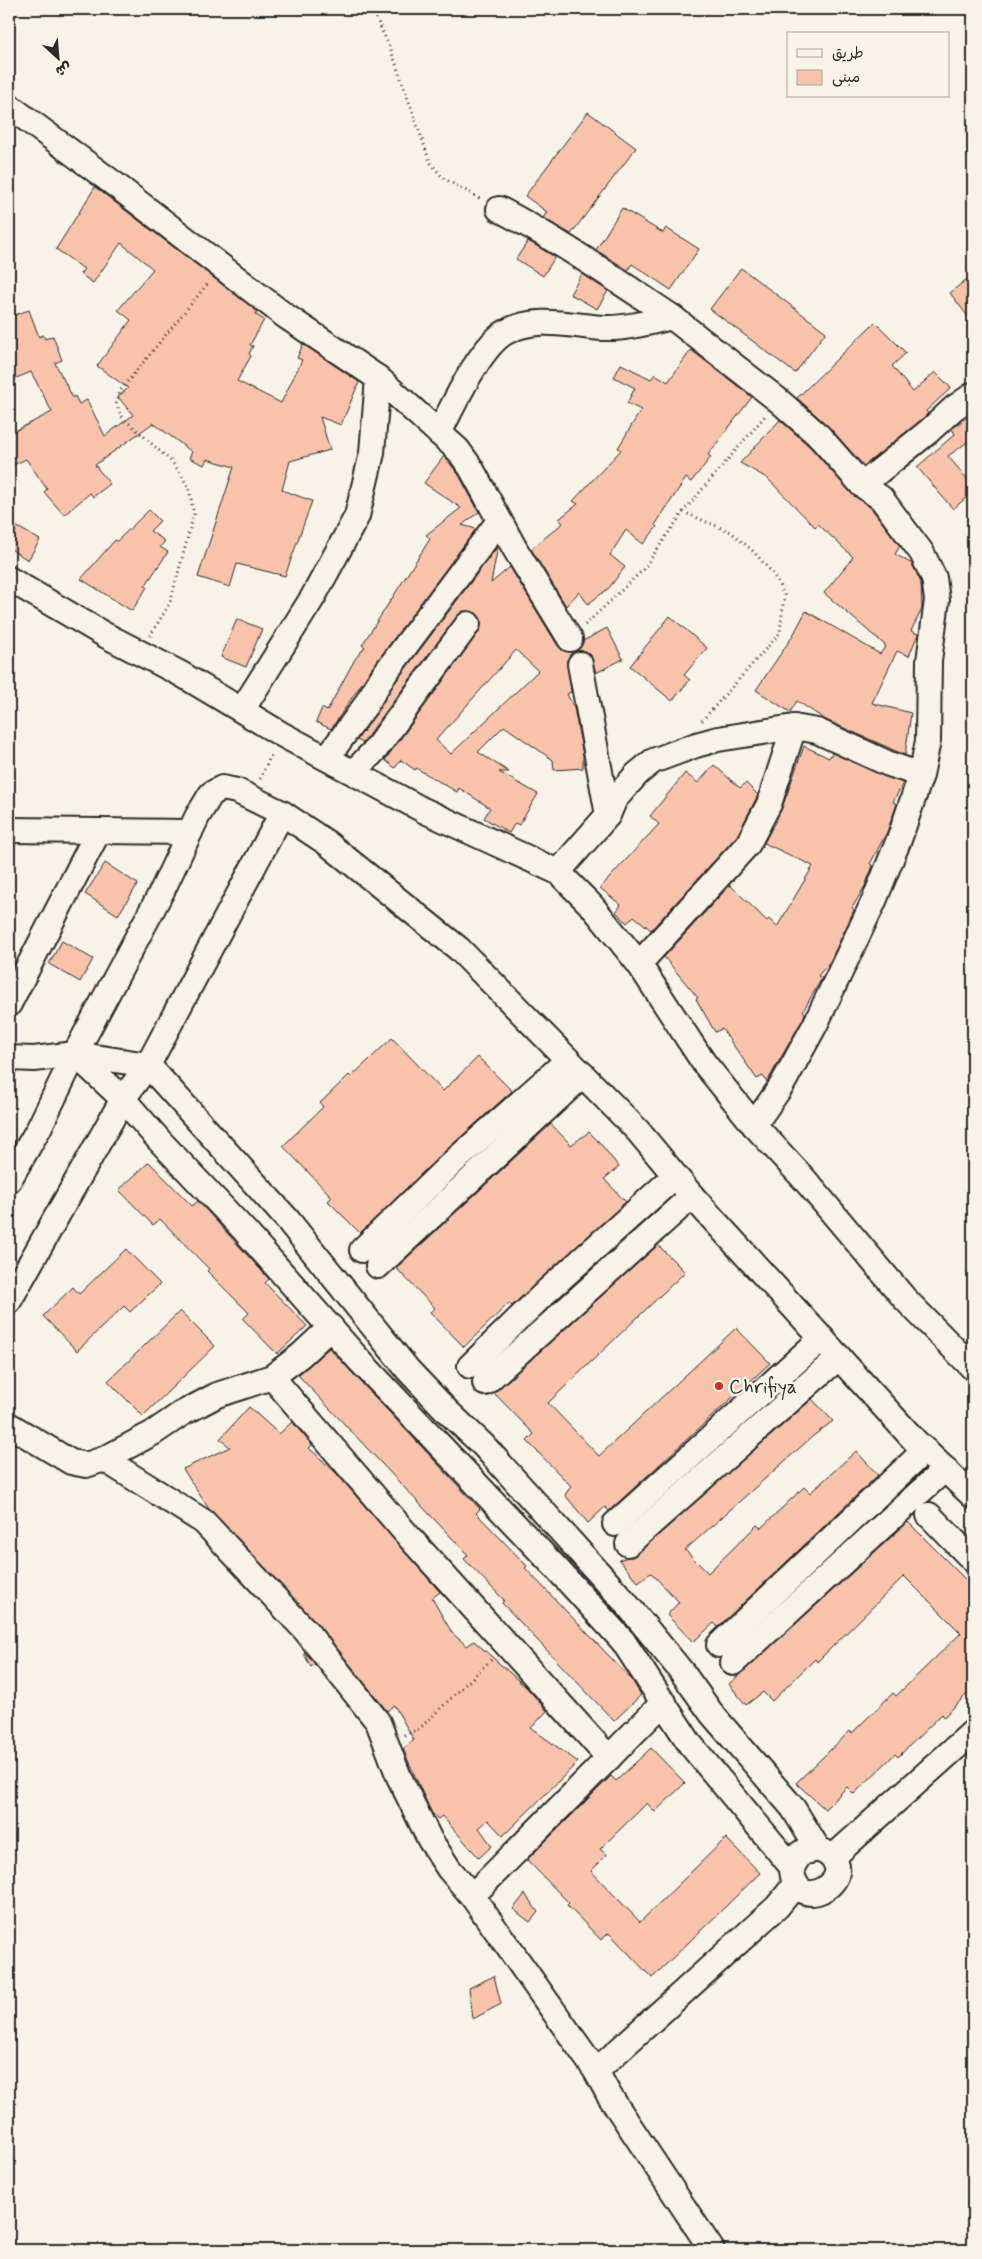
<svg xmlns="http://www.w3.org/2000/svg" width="982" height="2259" font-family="Mynerve,'Playpen Sans Arabic',sans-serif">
	<rect width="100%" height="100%" fill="#f7f3e8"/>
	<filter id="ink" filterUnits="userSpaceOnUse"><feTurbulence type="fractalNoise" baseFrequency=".02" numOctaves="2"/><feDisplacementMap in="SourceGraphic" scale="10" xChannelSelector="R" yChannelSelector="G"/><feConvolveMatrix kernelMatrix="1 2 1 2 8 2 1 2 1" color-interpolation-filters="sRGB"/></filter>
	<g filter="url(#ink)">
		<g fill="#f9c3ab" stroke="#2b2b2b" fill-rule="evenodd">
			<path d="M588,112L636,148L571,234L543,218L547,212L525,196Z"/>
			<path d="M95,187L257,311L255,314L264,320L250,345L253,346L249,354L251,356L237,381L281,403L302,360L297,358L303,344L359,382L341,425L320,417L330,450L290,461L282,490L312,501L285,576L237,564L230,587L198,577L234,467L207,459L204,465L189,458L192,452L153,423L95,465L110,484L93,497L90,493L64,515L44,492L47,489L26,459L9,467V434L52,412L31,372L9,381V317L29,310L39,337L43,335L45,339L53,336L62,360L55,363L73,398L75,396L79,404L87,400L105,436L133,415L118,397L128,388L97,366L131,320L118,310L153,269L121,243L93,283L80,274L84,269L56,249Z"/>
			<path d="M622,208L663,233L666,228L699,249L671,290L632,264L628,270L596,250Z"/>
			<path d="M528,241L555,257L543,276L516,259Z"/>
			<path d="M741,268L826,332L795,373L710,309Z"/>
			<path d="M582,274L608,291L597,309L570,294Z"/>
			<path d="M973,274V323L950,293Z"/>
			<path d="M875,322L906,353L892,366L913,392L935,372L951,388L926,411L928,414L920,421L864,466L829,427L797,398Z"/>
			<path d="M691,350L752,397L708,455L711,457L691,482L686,478L655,525L657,527L643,544L626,530L610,555L625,567L609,588L588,604L579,592L566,606L531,549L563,523L559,519L578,504L573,501L621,450L618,448L641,410L627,403L635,388L614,377L621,364L651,379L655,374L668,382Z"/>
			<path d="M973,412V438L948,456L973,486V492L953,509L917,467L955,434L952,429Z"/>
			<path d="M780,420L809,446L852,494L871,508L900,546L895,554L912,564L921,582L922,609L911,631L918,634L909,656L897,651L872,703L911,713L905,755L826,720L797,701L790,712L756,690L792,637L806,611L880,654L886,646L824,593L853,557L818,524L815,527L767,478L740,463Z"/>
			<path d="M444,456L459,475L479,512L462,525L476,529L372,668L331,729L316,722L322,708L327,711L355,659L365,647L362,645L430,539L426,535L461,508L424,483Z"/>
			<path d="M149,510L160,521L150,531L165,541L160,547L168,552L145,586L147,587L132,611L81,579L115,540L117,541Z"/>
			<path d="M9,522L40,540L28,560L9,548Z"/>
			<path d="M498,546L491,583L510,567L558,646L564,651H576L567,660L571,692L567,694L574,708L583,755V768L554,770L553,760L504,726L478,752L509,772H499L538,794L519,825L515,823L509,833L484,818L490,808L459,788L457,792L416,768L415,770L401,760L395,768L385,760L479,632L481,619L476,613L463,611L457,616L364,741L363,743L357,740L394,684ZM516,650L538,671L451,754L436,740Z"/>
			<path d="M670,616L707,648L684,675L690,680L672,701L630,666Z"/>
			<path d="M237,619L262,629L246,667L221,657Z"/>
			<path d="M607,628L623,659L596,673L591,655L585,651H577L583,641Z"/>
			<path d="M804,746L829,758L832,753L903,783L893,802L897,804L887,832L870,864L873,866L865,886L852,908L854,910L831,960L818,976L822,978L803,1011L805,1013L803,1019L767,1082L763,1076L757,1079L722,1029L715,1032L696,999L698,998L664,957L730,885L767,921L769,919L777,927L813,866L764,843L782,808Z"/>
			<path d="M714,765L740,788L746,783L758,795L737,836L651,930L634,916L627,923L616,912L621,905L600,888L659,824L650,816L685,773L698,783Z"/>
			<path d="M105,863L138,884L118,915L85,894Z"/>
			<path d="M62,941L93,959L80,982L49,964Z"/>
			<path d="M392,1038L443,1091L478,1057L512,1091L442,1154L360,1233L328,1201L332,1197L283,1146L323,1107L320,1103L349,1075L351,1077Z"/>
			<path d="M551,1124L571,1145L589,1132L599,1142L619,1167L604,1179L626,1202L512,1306L509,1303L464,1347L430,1312L435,1308L396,1268Z"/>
			<path d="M149,1162L192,1206L198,1201L269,1279L265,1283L307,1326L277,1354L243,1319L249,1313L207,1271L209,1269L160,1219L153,1225L119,1190Z"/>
			<path d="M658,1245L685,1272L548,1403L599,1456L736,1328L770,1363L609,1511L605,1507L588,1523L565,1495L571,1486L527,1441L534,1434L494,1393Z"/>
			<path d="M126,1249L160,1284L130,1312L124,1306L77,1351L43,1316L73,1287L79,1294Z"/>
			<path d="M180,1311L215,1346L143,1416L108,1381Z"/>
			<path d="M329,1348L480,1509L476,1513L527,1566L525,1568L632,1680L641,1695L614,1721L502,1603L504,1600L464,1559L468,1555L298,1375Z"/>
			<path d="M812,1399L833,1421L813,1436L685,1550L708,1573L757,1525L761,1528L804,1487L810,1493L856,1451L878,1475L718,1627L714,1623L693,1642L667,1615L679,1602L651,1573L638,1582L619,1560L637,1554Z"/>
			<path d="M249,1407L279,1434L292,1422L312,1445L309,1448L336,1473L440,1592L432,1598L452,1633L467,1646L474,1641L527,1688L547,1711L531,1728L578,1762L503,1836L488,1820L479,1828L492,1846L479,1858L442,1816L438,1819L431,1812L403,1749L414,1740L394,1705L387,1711L316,1622L209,1509L183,1469L230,1447L220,1439Z"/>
			<path d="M908,1522L973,1587V1688L944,1717L942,1714L898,1757L895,1754L854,1794L847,1787L825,1809L796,1783L850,1731L852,1733L893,1693L896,1696L961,1633L904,1576L817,1662L815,1659L772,1701L763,1692L746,1705L729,1684Z"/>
			<path d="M305,1652L315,1664L311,1667L304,1654Z"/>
			<path d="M651,1748L685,1783L655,1812L647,1803L600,1849L607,1855L591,1871L640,1922L726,1838L760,1873L652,1978L609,1933L601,1940L567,1905L569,1903L527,1860L611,1776L616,1781Z"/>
			<path d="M525,1894L538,1912L530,1922L513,1909Z"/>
			<path d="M494,1976L501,2004L473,2019L469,1988Z"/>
		</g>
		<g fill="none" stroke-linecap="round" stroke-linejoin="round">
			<g stroke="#2b2b2b" stroke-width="28">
				<g id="minor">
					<path d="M9,106L117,186L284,315L378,378L458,450L471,468L515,549L570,639"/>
					<path d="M499,209C560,241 615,279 672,317"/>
					<path d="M439,433C453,406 480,346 506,332C536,315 572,326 604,328C625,329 651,322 672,317L778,400L819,436L862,485L881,498L922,553L934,578L937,600L929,661L928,741L921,775L900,837L874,901L815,1025L782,1085L754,1125"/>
					<path d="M862,485L929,431L954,408L973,395"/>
					<path d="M9,579L105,635L181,674L281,734L423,810L558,872L592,906L639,964L704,1063L754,1125L805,1180L905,1299L973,1368"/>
					<path d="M580,664L608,815"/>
					<path d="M242,710L313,597L357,516L372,453L378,378"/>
					<path d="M327,758L365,706L383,676L499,521"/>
					<path d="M354,772L375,750L468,624"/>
					<path d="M9,830L190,832"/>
					<path d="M558,872L608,815L615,799L637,774L653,761L696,745L718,739L794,727L817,731L889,764L921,775"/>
					<path d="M639,964L748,844L769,804L794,727"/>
					<path d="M9,1004L98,832"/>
					<path d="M75,1054L123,1099L159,1140L244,1230L359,1360L558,1570L623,1641L690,1744L792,1867C793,1925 873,1871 818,1849L801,1853L792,1867"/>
					<path d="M9,1058L34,1059L75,1054L148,1065L287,1219L408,1370L448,1412L483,1445L625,1602L682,1672L712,1714L793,1808L818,1849"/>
					<path d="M9,1180L39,1128L75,1054L162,891L197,817L211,794L222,788L237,791L282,813L327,843L459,949L638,1131L692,1196L916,1442L973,1496"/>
					<path d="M362,1250L451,1164L568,1060"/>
					<path d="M378,1266L583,1075"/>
					<path d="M9,1301L123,1099L148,1065L282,813"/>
					<path d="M470,1366L547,1291L675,1176"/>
					<path d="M272,1377L410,1538L609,1758"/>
					<path d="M485,1383L692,1196"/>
					<path d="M9,1425L71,1462L86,1465L104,1459L153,1433L181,1414L217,1395L272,1377L301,1355L331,1327"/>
					<path d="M104,1459L204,1522L306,1631L378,1722L399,1777L430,1840L449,1869L472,1896"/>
					<path d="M929,1515L973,1560"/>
					<path d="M615,1524L822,1338"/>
					<path d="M628,1544L839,1357"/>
					<path d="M719,1645L925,1450"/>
					<path d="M733,1663L945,1469"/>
					<path d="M832,1858L973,1732"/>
					<path d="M596,2071L472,1896L664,1702"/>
					<path d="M712,2250L609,2095L596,2071L777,1907L796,1884"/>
				</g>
			</g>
			<g stroke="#2b2b2b" stroke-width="3" stroke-dasharray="1 4" stroke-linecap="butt">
				<path d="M372,9L391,50L430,162L443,178L481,199"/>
				<path d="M683,512L731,532L754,552L774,575L784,595L780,633L701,722"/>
				<path d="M585,625L643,570L683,512L765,416"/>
				<path d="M150,636L170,603L194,514L189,489L180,473L172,462L121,416L116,402L120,391L209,282"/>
				<path d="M260,779L272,753"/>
				<path d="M404,1735L419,1729L493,1658"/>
			</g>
			<use href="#minor" stroke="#f7f3e8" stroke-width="24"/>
		</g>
	</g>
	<circle fill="#c8321e" stroke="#f7f3e8" stroke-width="2" cx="719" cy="1386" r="5"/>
	<g text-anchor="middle" stroke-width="5" stroke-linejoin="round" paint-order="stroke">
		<g font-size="20" fill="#2b2b2b" stroke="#f7f3e8" text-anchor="start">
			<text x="729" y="1393">Chrifiya</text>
		</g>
	</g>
	<rect width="982" height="2259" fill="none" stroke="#f7f3e8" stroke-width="30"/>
	<rect x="15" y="15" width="952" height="2229" fill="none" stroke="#2b2b2b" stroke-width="2" filter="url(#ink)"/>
	<rect x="787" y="32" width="162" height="65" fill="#f7f3e8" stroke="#a5a39c"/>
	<rect x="797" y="49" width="25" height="8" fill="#f7f3e8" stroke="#a5a39c"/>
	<text x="832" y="58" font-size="15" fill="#2b2b2b">طريق</text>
	<rect x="797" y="70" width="25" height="15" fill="#f9c3ab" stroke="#a5a39c"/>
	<text x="832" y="82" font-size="15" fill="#2b2b2b">مبنى</text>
	<g transform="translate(58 58) rotate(154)" stroke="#f7f3e8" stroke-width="4" paint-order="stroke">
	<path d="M0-4L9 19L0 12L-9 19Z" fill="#2b2b2b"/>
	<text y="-8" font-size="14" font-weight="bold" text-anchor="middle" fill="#2b2b2b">ش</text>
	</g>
</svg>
